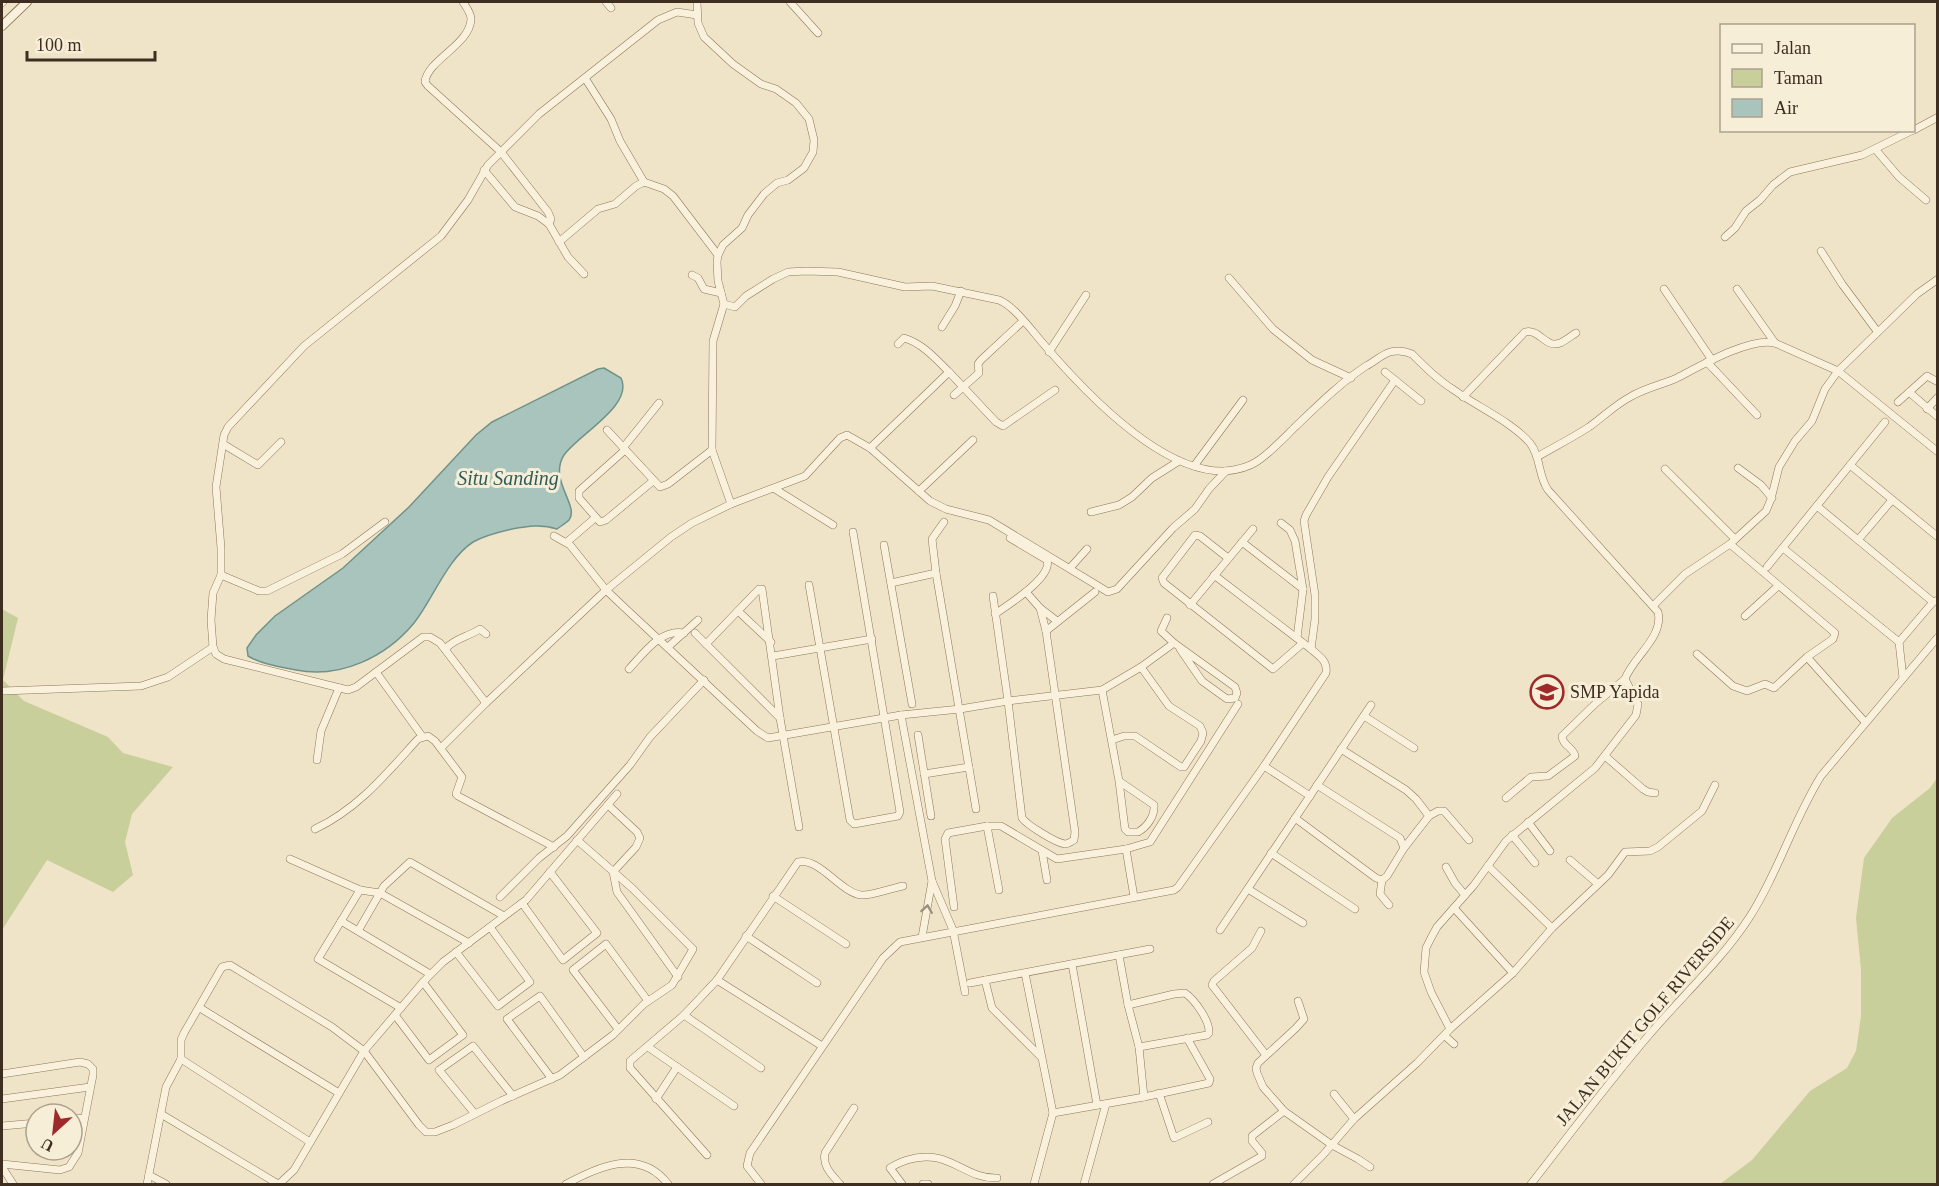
<svg xmlns="http://www.w3.org/2000/svg" width="1939" height="1186" font-family="'Times New Roman',serif">
	<rect width="100%" height="100%" fill="#f0e4c8"/>
	<g fill="#c9cf9b">
		<path d="M2,609L18,618L3,680L24,701L108,737L123,753L173,767L132,814L125,842L133,875L113,892L47,860L2,930Z"/>
		<path d="M1937,778V1184H1720L1752,1160L1810,1091L1847,1068L1856,1051L1861,1016V970L1856,918L1864,858L1892,818L1930,788Z"/>
	</g>
	<path fill="#a9c4bc" stroke="#6f938a" stroke-width="1.5" d="M604,368L621,378C634,405 579,434 564,455C548,480 580,506 569,520C566,523 561,526 557,529C542,524 528,526 512,529C499,532 485,535 473,542C447,559 433,599 414,623C386,657 340,679 296,670C281,667 261,664 248,656L247,648L256,635L275,616L343,568L409,507L476,435L492,422L598,369Z"/>
	<g fill="none" stroke-linecap="round" stroke-linejoin="round">
		<g stroke="#8d765c" stroke-width="8">
			<g id="minor">
				<path d="M463,2C466,7 471,13 471,19C470,45 427,60 425,82L428,86L501,152L548,212L551,219L549,224"/>
				<path d="M606,2L611,8"/>
				<path d="M697,2L698,23L704,37L733,64L761,84L776,89L796,103L809,119L814,140L813,152L804,168L788,180L777,183L764,194L748,215L742,228L723,245L718,255L717,262L718,281L724,304L713,341L712,450L731,504"/>
				<path d="M790,2L818,33"/>
				<path d="M2,3L3,2"/>
				<path d="M697,15L677,12L658,20L539,114L488,165L468,200L441,236L304,346L228,427L224,435L216,487L221,548V575L213,593L211,620L213,647L216,654L224,659L348,690L356,687L423,637H430L440,643L486,703L606,590L671,537L692,523L731,504L805,476L840,438L847,435L870,448L930,501L946,509L989,520L1108,592L1117,589L1173,528L1195,509L1209,489L1226,471"/>
				<path d="M585,78L611,119L620,141L644,182"/>
				<path d="M1914,130L1938,117"/>
				<path d="M1876,150L1899,177L1926,200"/>
				<path d="M484,170L515,207L538,216L549,224L568,257L584,274"/>
				<path d="M1725,237L1735,228L1746,211L1760,200L1773,185L1790,172L1862,155L1913,130"/>
				<path d="M559,242L598,209L615,204L636,186L644,182L664,189L673,196L718,255"/>
				<path d="M1821,251L1842,284L1877,331"/>
				<path d="M692,275L698,278L704,289L721,293"/>
				<path d="M1229,278L1273,329L1312,360L1351,378"/>
				<path d="M1664,289L1712,360"/>
				<path d="M1737,289L1775,343"/>
				<path d="M724,304L735,307L746,296L773,279L788,272L806,271L838,272L905,287L932,286L999,300C1016,307 1034,334 1047,348C1086,393 1162,474 1226,471C1236,470 1248,467 1256,462C1270,453 1282,440 1294,428C1316,407 1340,383 1366,366C1374,362 1381,355 1390,352C1397,350 1405,351 1412,354C1425,367 1438,380 1454,390C1476,406 1512,422 1530,443C1541,457 1538,476 1548,490L1658,612C1664,637 1633,657 1625,679L1638,704L1636,715L1595,768L1506,841L1474,885L1437,927L1431,938L1426,948L1424,972L1431,992L1450,1029L1417,1063L1354,1119L1323,1155L1294,1184"/>
				<path d="M942,327L955,306L961,291"/>
				<path d="M898,344L904,338C922,343 936,359 949,372"/>
				<path d="M1049,352L1086,295"/>
				<path d="M1707,362L1757,415"/>
				<path d="M1385,372L1395,380"/>
				<path d="M1909,392L1938,417"/>
				<path d="M954,395L979,373L978,364L981,360L1023,321"/>
				<path d="M1463,397L1525,332C1539,328 1546,349 1560,343C1565,341 1571,336 1576,333"/>
				<path d="M1898,402L1927,376L1938,382"/>
				<path d="M1927,409L1938,397"/>
				<path d="M607,430L660,487L668,484L712,450"/>
				<path d="M223,444L258,465L281,442"/>
				<path d="M623,448L659,403"/>
				<path d="M870,448L949,372L996,422L1003,426L1055,390"/>
				<path d="M625,450L579,491V498L600,522L606,520L653,481"/>
				<path d="M1537,457C1554,447 1572,438 1589,427C1603,417 1615,405 1630,397C1645,388 1661,385 1677,378C1700,366 1750,337 1775,343L1838,371L1917,294L1938,279"/>
				<path d="M1850,465L1938,537"/>
				<path d="M1194,466L1243,400"/>
				<path d="M1738,468L1761,485L1772,498"/>
				<path d="M1665,469L1735,539"/>
				<path d="M775,489L833,525"/>
				<path d="M919,491L973,440"/>
				<path d="M1817,506L1933,602"/>
				<path d="M1091,512L1119,505L1132,497L1152,478L1179,461"/>
				<path d="M944,522L932,539L936,573L976,809"/>
				<path d="M1281,523L1290,530L1295,541L1303,589L1297,638"/>
				<path d="M554,536L570,545L606,590L626,609L757,731L768,738L901,715L960,709L1008,701L1102,690L1141,667L1174,643L1235,687L1237,693L1235,698L1227,699L1202,681L1180,649"/>
				<path d="M1858,540L1892,500"/>
				<path d="M567,542L595,518"/>
				<path d="M1242,542L1303,589"/>
				<path d="M884,545L912,704"/>
				<path d="M1783,548L1899,642"/>
				<path d="M1228,558L1200,536L1195,535L1162,578L1164,583L1273,669L1303,643"/>
				<path d="M1767,567L1885,422"/>
				<path d="M1070,568L1087,549"/>
				<path d="M221,575L259,591H267L342,554L385,522"/>
				<path d="M891,583L936,573"/>
				<path d="M809,585L850,820L854,824L898,816L900,812L853,532"/>
				<path d="M993,596L1008,701L1022,818C1027,825 1056,843 1065,844C1069,844 1070,842 1074,840L1075,832L1046,631L1040,608L1026,592"/>
				<path d="M1190,605L1253,529"/>
				<path d="M1654,605L1685,574L1730,544L1766,511L1771,499L1779,467L1795,441L1812,421L1825,389L1838,371L1938,452"/>
				<path d="M1040,608L1057,621"/>
				<path d="M738,611L771,642"/>
				<path d="M995,614C1008,605 1053,577 1047,560L1010,538"/>
				<path d="M1745,616L1778,586"/>
				<path d="M1167,618L1161,631L1174,643"/>
				<path d="M1046,631L1095,592"/>
				<path d="M695,633L780,718"/>
				<path d="M706,644L759,589H762L780,718L799,827"/>
				<path d="M668,647L698,620"/>
				<path d="M445,649C457,637 466,638 480,629L486,634"/>
				<path d="M1311,649L1315,619V595L1304,521L1306,515L1328,477L1395,380L1421,401"/>
				<path d="M1697,654L1733,686L1747,691L1765,684L1774,688L1807,657L1833,639L1835,633L1730,544"/>
				<path d="M773,656L872,639"/>
				<path d="M1807,657L1865,722"/>
				<path d="M629,669C643,654 661,628 684,633"/>
				<path d="M376,672L422,736"/>
				<path d="M1903,678L1899,642L1933,602L1938,600"/>
				<path d="M1102,690L1119,781L1125,829L1128,832H1138C1147,827 1155,816 1154,805L1119,781"/>
				<path d="M2,691L141,686L168,677L213,647"/>
				<path d="M901,715L932,881L953,930L965,992"/>
				<path d="M1364,716L1414,748"/>
				<path d="M918,735L931,816"/>
				<path d="M1112,740L1124,736H1135L1181,767H1184L1201,741L1203,733L1200,726L1169,706L1141,667"/>
				<path d="M441,748L486,703"/>
				<path d="M1341,749L1406,790L1416,799L1429,816L1404,848"/>
				<path d="M1605,756L1643,789L1648,792L1655,793"/>
				<path d="M317,760L321,731L339,688"/>
				<path d="M1264,766L1310,796"/>
				<path d="M924,774L969,767"/>
				<path d="M1506,798L1531,777L1548,776L1575,756C1574,748 1562,745 1562,736L1596,703L1625,679"/>
				<path d="M608,805L637,832L640,838L636,847L613,872L617,892L678,977"/>
				<path d="M1429,816L1438,811H1444L1469,840"/>
				<path d="M1295,818L1376,878L1382,880L1387,876L1404,848L1400,838L1317,785"/>
				<path d="M1528,822L1550,851"/>
				<path d="M987,826L999,890"/>
				<path d="M315,829C358,809 387,773 418,739L428,736L435,741L462,777L456,794L458,796L554,847"/>
				<path d="M1512,835L1535,863"/>
				<path d="M1126,849L1134,897"/>
				<path d="M1042,851L1047,880"/>
				<path d="M1271,853L1355,909"/>
				<path d="M290,859L360,890L318,959L401,1008"/>
				<path d="M1570,860L1598,884"/>
				<path d="M1488,866L1552,928"/>
				<path d="M1446,867L1455,883L1465,895"/>
				<path d="M1382,880L1380,894L1389,905"/>
				<path d="M1248,889L1303,923"/>
				<path d="M360,890L380,893L469,943"/>
				<path d="M773,896L846,944"/>
				<path d="M500,897L539,858L567,836L630,765L650,737L704,680"/>
				<path d="M522,903L563,960L597,933L550,872"/>
				<path d="M954,907L945,839L948,833L987,826H1001L1057,859L1126,849L1150,842L1238,704"/>
				<path d="M1454,908L1513,973"/>
				<path d="M341,921L430,974"/>
				<path d="M1220,930L1371,705"/>
				<path d="M358,931L384,886L410,862L504,916"/>
				<path d="M1261,931L1252,948L1214,981L1212,985L1266,1055"/>
				<path d="M746,936L817,983"/>
				<path d="M922,937L932,881"/>
				<path d="M456,952L498,1006L530,982L490,927"/>
				<path d="M1119,955L1128,1005L1139,1047L1144,1097"/>
				<path d="M1072,964L1097,1105"/>
				<path d="M1025,973L1053,1113L1034,1184"/>
				<path d="M717,980L822,1046"/>
				<path d="M985,980L992,1008L1040,1056"/>
				<path d="M970,983L1150,949"/>
				<path d="M1298,1001L1304,1019L1296,1028L1258,1063L1256,1068L1257,1073L1263,1087L1284,1111L1332,1145L1358,1159L1370,1167"/>
				<path d="M1128,1005L1174,994L1185,993C1195,1000 1210,1021 1209,1033L1207,1035L1139,1047"/>
				<path d="M200,1008L339,1093"/>
				<path d="M395,1015L429,1060L463,1035L423,982"/>
				<path d="M684,1015L761,1068"/>
				<path d="M618,1029L573,970L606,944L648,1001"/>
				<path d="M1450,1029L1513,973L1552,928L1608,875L1625,852L1650,851L1658,847L1702,811L1715,785"/>
				<path d="M1445,1036L1454,1044"/>
				<path d="M648,1047L734,1106"/>
				<path d="M181,1059L310,1142"/>
				<path d="M2,1074L80,1062L88,1064L93,1069V1075L78,1153L69,1167L60,1170L2,1164"/>
				<path d="M552,1079L507,1019L540,996L584,1057"/>
				<path d="M1159,1093L1174,1138L1208,1122"/>
				<path d="M1334,1094L1354,1119"/>
				<path d="M2,1099L90,1087"/>
				<path d="M656,1099L677,1067"/>
				<path d="M1053,1113L1144,1097L1209,1083L1210,1079L1187,1038"/>
				<path d="M161,1114L278,1184"/>
				<path d="M475,1114L439,1070L473,1046L513,1096"/>
				<path d="M72,1119L84,1118"/>
				<path d="M2,1126L36,1123"/>
				<path d="M707,1155L630,1068V1061L684,1015L717,980L798,862C819,857 840,892 861,895C871,896 892,888 903,886"/>
				<path d="M2,1167L13,1184"/>
				<path d="M149,1175L166,1184"/>
				<path d="M147,1184L166,1087L181,1059V1040L184,1033L222,967L230,965L332,1027L364,1051L419,1125L426,1132H435L453,1125L501,1101L560,1075L613,1035L644,1004L672,985L693,949L632,888L577,840"/>
				<path d="M279,1184L294,1170L364,1051L423,982L443,962L526,900L617,794"/>
				<path d="M566,1184C599,1167 639,1147 668,1184"/>
				<path d="M761,1184L747,1166L750,1153L883,958L900,942L1174,890L1178,887L1264,766L1326,673C1328,661 1319,656 1311,649L1214,575"/>
				<path d="M840,1184C832,1175 822,1166 825,1153L854,1108"/>
				<path d="M902,1184L890,1168C896,1164 901,1162 907,1160C949,1147 963,1179 997,1178"/>
				<path d="M923,1184H928"/>
				<path d="M1084,1184L1106,1104"/>
				<path d="M1213,1184L1262,1156V1153L1252,1141V1136L1284,1111"/>
				<path d="M1531,1184C1570,1134 1608,1083 1649,1035C1682,996 1721,961 1749,918C1778,873 1793,821 1821,776L1938,637"/>
			</g>
		</g>
		<g stroke="#8d765c" stroke-width="10">
			<path id="tertiary" d="M2,26L27,2"/>
		</g>
		<use href="#minor" stroke="#faf1dc" stroke-width="7"/>
		<use href="#tertiary" stroke="#faf1dc" stroke-width="8"/>
	</g>
	<defs><path id="oneway-chevron" d="M-2-3.5L2.5 0L-2 3.5" fill="none" stroke-width="1.6" stroke-linecap="round" stroke-linejoin="round" transform="scale(1.5)"/></defs>
	<use stroke="#9c907e" href="#oneway-chevron" transform="translate(927 909) rotate(-81)"/>
	<defs>
		<g id="school-ring" transform="scale(1.725)"><circle r="9.5" fill="#f7eed8" stroke="#9e2a2b" stroke-width="1.5"/><path d="M0-5L7-2L0 1L-7-2ZM-4 1L0 2.5L4 1V4Q0 6-4 4Z" fill="#9e2a2b"/></g>
	</defs>
	<g fill-rule="evenodd">
		<use href="#school-ring" x="1547" y="692"/>
	</g>
	<g text-anchor="middle" stroke-width="6" stroke-linejoin="round" paint-order="stroke">
		<g font-size="18" fill="#3d2e20" stroke="#f7eed8" text-anchor="start">
			<text x="1570" y="698">SMP Yapida</text>
		</g>
		<g font-size="18" fill="#3d2e20" stroke="#f7eed8">
			<text transform="translate(1645 1021) rotate(-50)" y="6">JALAN BUKIT GOLF RIVERSIDE</text>
		</g>
		<g font-size="20" font-style="italic" fill="#2f5d5a" stroke="#f7eed8">
			<text x="508" y="485">Situ Sanding</text>
		</g>
	</g>
	<rect width="1939" height="1186" fill="none" stroke="#3d2e20" stroke-width="6"/>
	<rect x="1720" y="24" width="195" height="108" fill="#f7eed8" stroke="#ada18e" stroke-width="1.5"/>
	<rect x="1732" y="44" width="30" height="9" fill="#faf1dc" stroke="#ada18e" stroke-width="1.5"/>
	<text x="1774" y="54" font-size="18" fill="#3d2e20">Jalan</text>
	<rect x="1732" y="69" width="30" height="18" fill="#c9cf9b" stroke="#ada18e" stroke-width="1.5"/>
	<text x="1774" y="84" font-size="18" fill="#3d2e20">Taman</text>
	<rect x="1732" y="99" width="30" height="18" fill="#a9c4bc" stroke="#ada18e" stroke-width="1.5"/>
	<text x="1774" y="114" font-size="18" fill="#3d2e20">Air</text>
	<g transform="translate(54 1132) rotate(207)"><circle r="28" fill="#f7eed8" stroke="#ada18e" stroke-width="1.5"/>
	<path d="M0-4.5L10 22L0 15L-10 22Z" fill="#9e2a2b"/>
	<text y="-9" font-size="16" font-weight="bold" text-anchor="middle" fill="#3d2e20">U</text>
	</g>
	<path d="M27 51v9h128v-9" fill="none" stroke="#3d2e20" stroke-width="3"/>
	<text x="36" y="51" font-size="18" fill="#3d2e20" stroke="#f7eed8" stroke-width="4.5" paint-order="stroke">100 m</text>
</svg>
